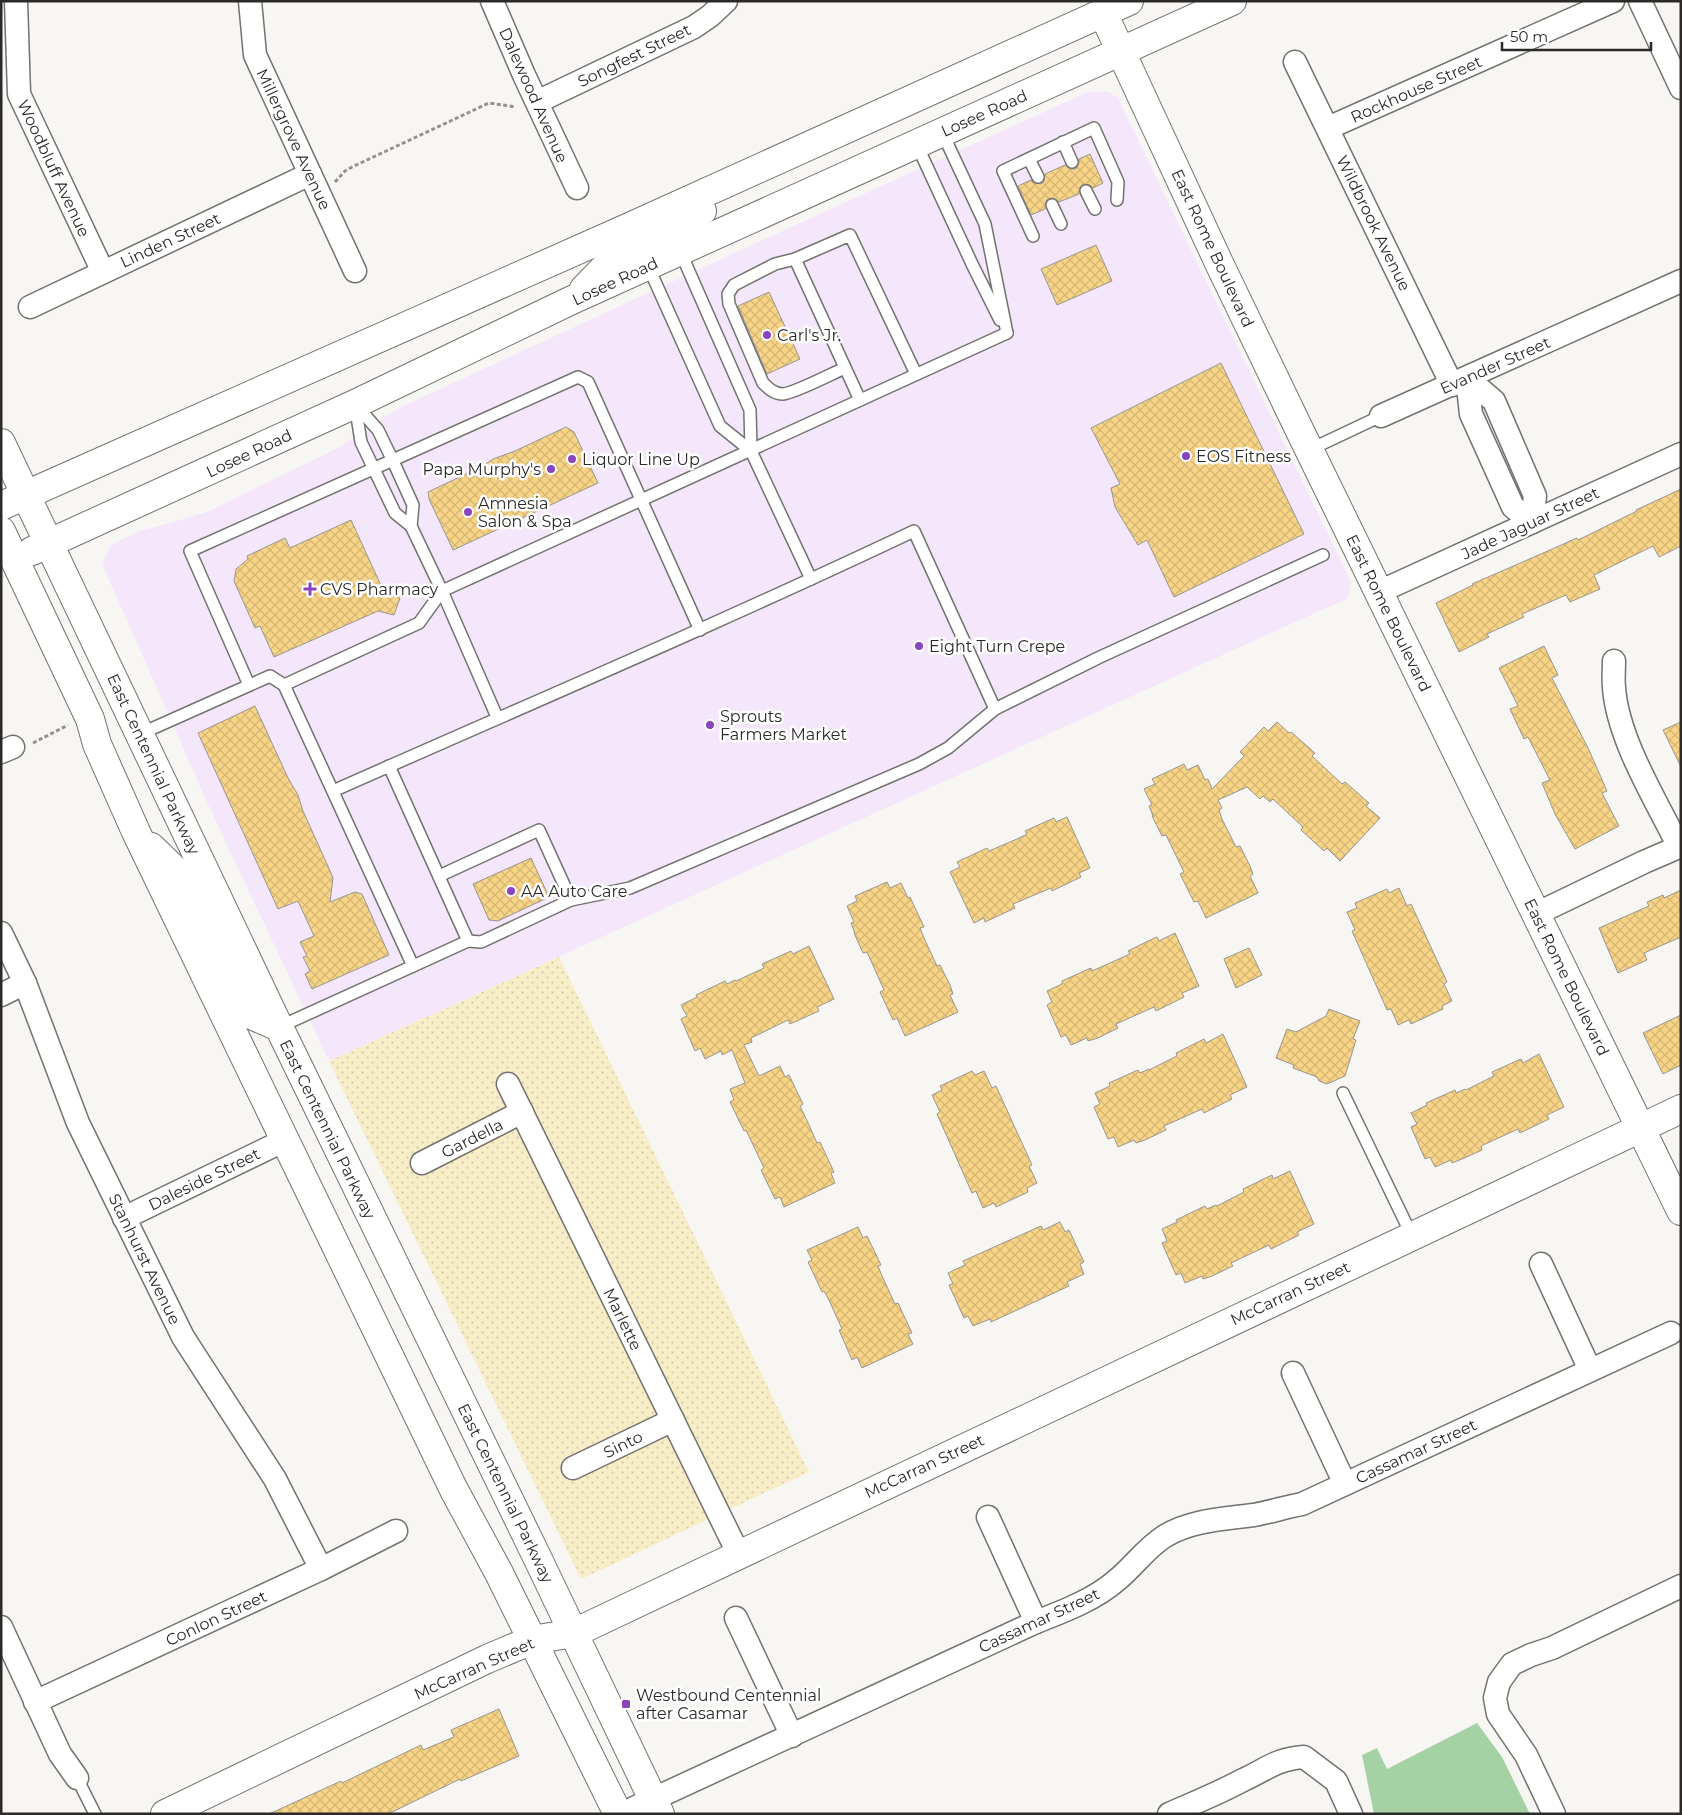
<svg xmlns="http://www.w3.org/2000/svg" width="1682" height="1815" font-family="Montserrat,sans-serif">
	<defs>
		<pattern id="sand-dots" width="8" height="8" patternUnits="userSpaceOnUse" patternTransform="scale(1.25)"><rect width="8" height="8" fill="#f7edc7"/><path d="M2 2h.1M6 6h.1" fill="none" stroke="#d4cbab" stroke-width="1.8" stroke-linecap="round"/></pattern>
		<pattern id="building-cross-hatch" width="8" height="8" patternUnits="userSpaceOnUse" patternTransform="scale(1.25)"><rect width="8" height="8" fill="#f8d486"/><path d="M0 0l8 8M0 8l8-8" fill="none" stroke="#d5b674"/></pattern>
	</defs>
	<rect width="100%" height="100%" fill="#f8f6f3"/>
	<path fill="#f4e7fb" d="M1088,92H1108L1118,98L1351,582L1348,598L329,1061L211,811L103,566L105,557L111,545L139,531L170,523L207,512L338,448L397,409L745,248Z"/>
	<path fill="url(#sand-dots)" d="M559,957L809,1472L581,1579L329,1061Z"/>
	<path fill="#a5d2a5" d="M1477,1723L1502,1757L1530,1814H1374L1362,1755L1377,1748L1387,1769Z"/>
	<g fill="url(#building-cross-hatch)" stroke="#989693">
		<path d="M1090,154L1103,183L1093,188L1090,185L1083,184L1080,187L1079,194L1059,202L1056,199L1049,198L1046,201L1045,209L1031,215L1018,186L1031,180L1034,183L1041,184L1044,181L1045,174L1065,165L1071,169H1076L1079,163V159Z"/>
		<path d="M1096,245L1112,281L1057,305L1041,269Z"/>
		<path d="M769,292L800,359L767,374L738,306Z"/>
		<path d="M1221,363L1304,534L1174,597L1147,540L1138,545L1115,507L1111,488L1120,484L1091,428Z"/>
		<path d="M566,427L574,432L598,483L453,550L429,499L428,492L481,467L493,459L515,451Z"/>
		<path d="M1681,489V546L1659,557L1653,546L1594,575L1600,589L1570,602L1566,595L1522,614L1524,617L1487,634L1489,637L1459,652L1436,603L1473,585L1472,584L1541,554L1577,538L1578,540L1637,511L1636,510Z"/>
		<path d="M351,520L384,592L400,598L394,615L378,611L274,657L260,626L255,628L234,581L236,569L248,559L247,556L285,538L290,548Z"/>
		<path d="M1544,646L1558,675L1552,678L1589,750L1607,791L1602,793L1619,826L1575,849L1555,814L1542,783L1550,780L1528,737L1524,739L1510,709L1518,706L1499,668Z"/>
		<path d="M255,706L288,778L298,795L303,811L331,873L333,878L330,902L355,892L362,894L389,955L312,989L305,974L310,971L303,957L307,956L300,942L314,936L298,901L278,909L198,733Z"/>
		<path d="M1277,722L1289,733L1291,732L1315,753L1312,756L1342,784L1345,782L1369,803L1366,806L1380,818L1340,861L1327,848L1324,851L1301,830L1303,827L1273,799L1270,802L1263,796L1260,799L1247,787L1218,800L1222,808L1219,810L1222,819L1236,847L1240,846L1250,866L1253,874L1250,876L1258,893L1206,918L1198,901L1194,902L1180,874L1184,872L1166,835L1162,836L1152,816H1153L1149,806L1152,805L1144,789L1155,784L1152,779L1184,764L1187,770L1198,765L1205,780L1208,779L1212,789L1244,756L1240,752L1264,727L1268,731Z"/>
		<path d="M1681,722V767L1663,730Z"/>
		<path d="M1067,817L1090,868L1079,873L1081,877L1052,891L1051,888L1013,904L1015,908L985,922L984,918L974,923L950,872L960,867L957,862L987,848L989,851L1017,839L1027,834L1025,831L1054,818L1056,822Z"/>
		<path d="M531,858L549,897L498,921L489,920L473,884Z"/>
		<path d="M887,882L890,888L901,883L908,898L910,897L924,927L920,928L924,938L937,966L940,965L950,985L953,994L950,995L958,1012L905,1036L897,1018L893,1020L880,992L884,990L867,952L863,953L854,933H855L851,923L854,922L847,906L857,901L855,896Z"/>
		<path d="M1399,888L1407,906L1411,904L1447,982L1444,984L1452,1001L1442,1006L1443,1009L1411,1024L1409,1020L1398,1025L1391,1009L1387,1010L1352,931L1355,930L1347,912L1357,908L1355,903L1387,889L1389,893Z"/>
		<path d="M1681,890V937L1644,953L1647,960L1618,973L1599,928L1649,906L1647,902L1663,895L1664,898Z"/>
		<path d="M1175,933L1199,986L1182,993L1184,997L1156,1011L1154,1007L1116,1024L1118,1028L1098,1038L1088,1041L1087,1038L1071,1045L1066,1035L1061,1037L1047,1005L1052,1002L1047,991L1062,984V981L1091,968L1092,971L1130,954L1128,951L1148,941L1157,937L1159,941Z"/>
		<path d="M809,946L834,999L817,1007L819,1011L790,1024L788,1020L751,1038L752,1042L744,1045L759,1076L780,1066L785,1077L789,1075L803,1104L800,1106L809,1125L817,1143L820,1142L834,1172L831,1173L835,1183L784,1207L780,1197L775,1199L761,1170L764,1168L746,1130L744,1131L730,1102L734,1100L730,1089L745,1083L732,1050L722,1055L721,1051L705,1059L700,1048L695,1051L681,1019L687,1016L681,1005L697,997L696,995L725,981L727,984L735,980L736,981L764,968L762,964L791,951L793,954Z"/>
		<path d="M1249,948L1262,975L1236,988L1224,959Z"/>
		<path d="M1329,1009L1360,1021L1353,1039L1356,1040L1345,1076L1327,1084L1319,1081L1317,1077L1293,1068L1294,1065L1276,1058L1287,1029L1296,1032L1326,1016Z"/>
		<path d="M1681,1015V1065L1663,1074L1643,1033Z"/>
		<path d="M1223,1034L1247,1087L1230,1095L1232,1099L1204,1113L1202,1109L1164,1126L1166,1130L1145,1140L1136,1143L1134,1140L1118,1147L1114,1137L1108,1139L1094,1107L1100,1104L1095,1093L1110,1086L1109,1083L1138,1070L1140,1073L1149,1069V1070L1177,1056L1176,1053L1204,1039L1206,1043Z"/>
		<path d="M1539,1054L1564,1107L1547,1115L1549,1119L1520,1133L1518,1129L1481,1146L1482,1150L1462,1159L1452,1163L1451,1160L1435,1167L1430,1157L1425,1159L1411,1127L1417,1124L1411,1113L1427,1105L1426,1103L1455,1090L1456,1093L1465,1089L1466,1090L1494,1076L1492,1072L1521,1059L1523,1063Z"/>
		<path d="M972,1071L975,1075L984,1071L992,1088L996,1086L1032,1165L1029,1166L1037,1183L1027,1188L1028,1192L996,1207L994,1203L983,1208L976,1191L972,1193L937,1114L940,1112L932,1095L942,1090L940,1086Z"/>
		<path d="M1290,1171L1314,1224L1297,1232L1299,1235L1271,1249L1269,1245L1231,1263L1233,1266L1212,1276L1203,1279L1202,1276L1185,1283L1181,1273L1176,1275L1162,1243L1167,1241L1162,1229L1177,1222L1176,1220L1205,1206L1207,1209L1216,1205L1217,1206L1244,1192L1243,1189L1272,1175L1273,1179Z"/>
		<path d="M1060,1222L1065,1232L1069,1230L1084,1262L1080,1264L1084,1274L1067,1282L1069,1286L991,1322L990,1319L973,1326L968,1316L964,1318L949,1285L953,1284L948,1273L965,1265L963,1261L1012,1239L1041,1226L1043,1230Z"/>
		<path d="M858,1227L863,1238L867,1236L881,1265L878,1266L882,1276L895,1304L898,1303L912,1333L908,1334L913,1344L862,1368L857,1357L852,1360L839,1330L842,1329L829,1300L824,1291L822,1292L808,1262L812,1260L807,1250Z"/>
		<path d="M499,1709L519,1756L461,1781L460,1779L388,1814H269L341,1781L342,1783L421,1745L423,1750L454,1737L451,1730Z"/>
	</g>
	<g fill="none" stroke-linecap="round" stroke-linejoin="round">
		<g stroke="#73726f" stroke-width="14">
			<g id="service">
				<path d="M942,132L985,224L1007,333"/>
				<path d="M1063,142L1072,162"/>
				<path d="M916,143L972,264L1000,320"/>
				<path d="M1029,159L1038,177"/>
				<path d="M1086,191L1095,209"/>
				<path d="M1052,205L1061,224"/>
				<path d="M1033,236L1003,171L1094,128L1118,182L1117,200"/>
				<path d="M680,251L750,410L751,451L811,579"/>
				<path d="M795,259L860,400"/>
				<path d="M648,266L720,426L751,451"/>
				<path d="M845,368C831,374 795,393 783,394C774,394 768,388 763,383L729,304L728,294L734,285L775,264L795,259L850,235L916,374"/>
				<path d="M355,404L361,442L395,513L411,526L442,591L1007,333"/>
				<path d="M355,404L378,430L393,461L413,505L411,526"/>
				<path d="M1309,450L1381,416"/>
				<path d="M442,591L497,717"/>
				<path d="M249,685L190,551L578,377L588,382L700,630"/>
				<path d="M284,685L413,966"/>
				<path d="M140,734L270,676L284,685L419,623L442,591"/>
				<path d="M389,766L468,941"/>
				<path d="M333,791C527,705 722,622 914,531L995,709L1100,657L1323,555"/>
				<path d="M571,900L630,888L919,764L948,748L995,709"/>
				<path d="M279,1027L468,941L481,942L571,900L539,830L439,876"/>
				<path d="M1343,1093L1412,1236"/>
				<path d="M77,1778L95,1814"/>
			</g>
		</g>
		<g stroke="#73726f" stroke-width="25">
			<g id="minor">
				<path d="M16,1L19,94L103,272"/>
				<path d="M250,1L255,55L355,271"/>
				<path d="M492,1L524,75L577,188"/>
				<path d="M1640,1L1681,88"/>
				<path d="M1295,62L1452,385"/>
				<path d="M537,102L694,27L710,16L726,1"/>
				<path d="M1328,128L1613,1"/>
				<path d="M30,307L310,174"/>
				<path d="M1467,378L1494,401L1535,496L1532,522"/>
				<path d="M1467,378L1471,414L1513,507L1532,522"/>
				<path d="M1381,416L1681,281"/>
				<path d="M1379,592L1681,454"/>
				<path d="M1614,661C1614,670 1613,679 1614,688C1618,740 1656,800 1679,847"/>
				<path d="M1,752L13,747"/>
				<path d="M1536,914L1644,862L1681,846"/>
				<path d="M1,933L25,983L78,1123L183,1337L275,1479L321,1569"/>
				<path d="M1,995L25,983"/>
				<path d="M508,1084L739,1555"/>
				<path d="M422,1163L522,1112"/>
				<path d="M124,1218L285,1140"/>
				<path d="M1541,1264L1590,1370"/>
				<path d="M1293,1373L1345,1484"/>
				<path d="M573,1468L673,1420"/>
				<path d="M988,1517L1036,1622"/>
				<path d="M736,1618L792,1736"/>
				<path d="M1,1627L60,1754L77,1778"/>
				<path d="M35,1702L321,1569L396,1531"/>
				<path d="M621,1814L1036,1622C1064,1611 1094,1600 1117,1580C1134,1566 1146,1548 1165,1536C1192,1520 1223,1519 1254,1515C1270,1512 1286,1507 1302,1504L1671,1333"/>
				<path d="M1169,1814C1194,1803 1219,1793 1243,1780C1267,1769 1276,1759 1304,1757L1336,1781L1351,1814"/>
				<path d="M1554,1814L1526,1755L1498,1714L1495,1698L1499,1682L1512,1664L1531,1655L1552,1648L1681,1586"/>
			</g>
		</g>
		<g stroke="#73726f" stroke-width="30">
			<g id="tertiary">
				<path d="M1103,13L1219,263L1299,429L1681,1211"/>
				<path d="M165,1814L487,1659L532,1640L574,1633L1681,1109"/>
			</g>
		</g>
		<g stroke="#73726f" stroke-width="30">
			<g id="secondary">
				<path d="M648,266L674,225L702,211"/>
				<path d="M584,289L616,256L637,244L656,221"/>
				<path d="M1,443L279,1027L537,1557L660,1814"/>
				<path d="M1,506L625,229L1129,1"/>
				<path d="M1,531L90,719L97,744L136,832L454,1490L499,1573L618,1814"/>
				<path d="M32,551L355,404L572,300L1232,1"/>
				<path d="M151,847L182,877L249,1014L279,1027"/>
			</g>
		</g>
		<g stroke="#949290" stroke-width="3" stroke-dasharray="4 2.5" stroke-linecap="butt">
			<path d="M335,182L345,171L352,167L489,103L516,107"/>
			<path d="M33,743L68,725"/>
		</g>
		<use href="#service" stroke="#fff" stroke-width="11"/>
		<use href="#minor" stroke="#fff" stroke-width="22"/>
		<use href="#tertiary" stroke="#fff" stroke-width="28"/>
		<use href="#secondary" stroke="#fff" stroke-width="28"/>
	</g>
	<g fill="#8945b9" stroke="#fff" stroke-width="2">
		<circle cx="767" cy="335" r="5"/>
		<circle cx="1186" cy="456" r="5"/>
		<circle cx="572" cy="459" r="5"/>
		<circle cx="551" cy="469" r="5"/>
		<circle cx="468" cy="512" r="5"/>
		<path d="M307.5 581.5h5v5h5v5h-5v5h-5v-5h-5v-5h5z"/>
		<circle cx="919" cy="646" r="5"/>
		<circle cx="710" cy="725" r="5"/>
		<circle cx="511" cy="891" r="5"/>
		<rect x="621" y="1699" width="10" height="10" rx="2.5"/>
	</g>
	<g text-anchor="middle" stroke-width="5" stroke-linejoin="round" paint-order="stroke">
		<g font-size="16" fill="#2b2a29" stroke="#fff">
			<text transform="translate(634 55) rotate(-26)" y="6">Songfest Street</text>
			<text transform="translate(1416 89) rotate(-24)" y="6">Rockhouse Street</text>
			<text transform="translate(534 95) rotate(66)" y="6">Dalewood Avenue</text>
			<text transform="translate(984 113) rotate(-24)" y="6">Losee Road</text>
			<text transform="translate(294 139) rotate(65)" y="6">Millergrove Avenue</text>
			<text transform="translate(54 168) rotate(65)" y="6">Woodbluff Avenue</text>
			<text transform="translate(1374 223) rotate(64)" y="6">Wildbrook Avenue</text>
			<text transform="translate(170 240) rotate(-25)" y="6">Linden Street</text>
			<text transform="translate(1213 248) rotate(65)" y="6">East Rome Boulevard</text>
			<text transform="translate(615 281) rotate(-25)" y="6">Losee Road</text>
			<text transform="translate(1495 365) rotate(-24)" y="6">Evander Street</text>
			<text transform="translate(249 453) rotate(-25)" y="6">Losee Road</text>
			<text transform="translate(1530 523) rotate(-25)" y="6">Jade Jaguar Street</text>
			<text transform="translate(1389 613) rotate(64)" y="6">East Rome Boulevard</text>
			<text transform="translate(154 764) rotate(65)" y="6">East Centennial Parkway</text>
			<text transform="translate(1567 977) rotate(64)" y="6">East Rome Boulevard</text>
			<text transform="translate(328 1129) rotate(64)" y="6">East Centennial Parkway</text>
			<text transform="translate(472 1138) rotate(-27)" y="6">Gardella</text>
			<text transform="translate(204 1179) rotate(-26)" y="6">Daleside Street</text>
			<text transform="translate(145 1259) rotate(64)" y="6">Stanhurst Avenue</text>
			<text transform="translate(1290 1293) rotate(-25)" y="6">McCarran Street</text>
			<text transform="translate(623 1319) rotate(64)" y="6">Marlette</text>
			<text transform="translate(623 1444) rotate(-26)" y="6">Sinto</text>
			<text transform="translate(1416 1451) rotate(-25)" y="6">Cassamar Street</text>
			<text transform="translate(924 1466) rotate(-25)" y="6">McCarran Street</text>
			<text transform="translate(506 1493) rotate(64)" y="6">East Centennial Parkway</text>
			<text transform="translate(216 1618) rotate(-25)" y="6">Conlon Street</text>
			<text transform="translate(1039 1620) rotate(-25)" y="6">Cassamar Street</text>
			<text transform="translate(474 1668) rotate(-24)" y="6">McCarran Street</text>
		</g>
		<g font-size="16" fill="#2b2a29" stroke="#fff" text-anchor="start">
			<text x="777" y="341">Carl's Jr.</text>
			<text x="1196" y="462">EOS Fitness</text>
			<text x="582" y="465">Liquor Line Up</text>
			<text x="541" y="475" text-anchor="end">Papa Murphy's</text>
			<text x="478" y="509">Amnesia<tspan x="478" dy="18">Salon &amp; Spa</tspan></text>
			<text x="320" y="595">CVS Pharmacy</text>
			<text x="929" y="652">Eight Turn Crepe</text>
			<text x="720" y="722">Sprouts<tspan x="720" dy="18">Farmers Market</tspan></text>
			<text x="521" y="897">AA Auto Care</text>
			<text x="636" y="1701">Westbound Centennial<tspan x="636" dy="18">after Casamar</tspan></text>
		</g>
	</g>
	<rect width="1682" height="1815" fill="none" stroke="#2b2a29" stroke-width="5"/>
	<path d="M1502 42v8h149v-8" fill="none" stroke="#2b2a29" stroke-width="2.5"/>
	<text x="1510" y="42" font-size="15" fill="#2b2a29" stroke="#ffffff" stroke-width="4" paint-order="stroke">50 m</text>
</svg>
